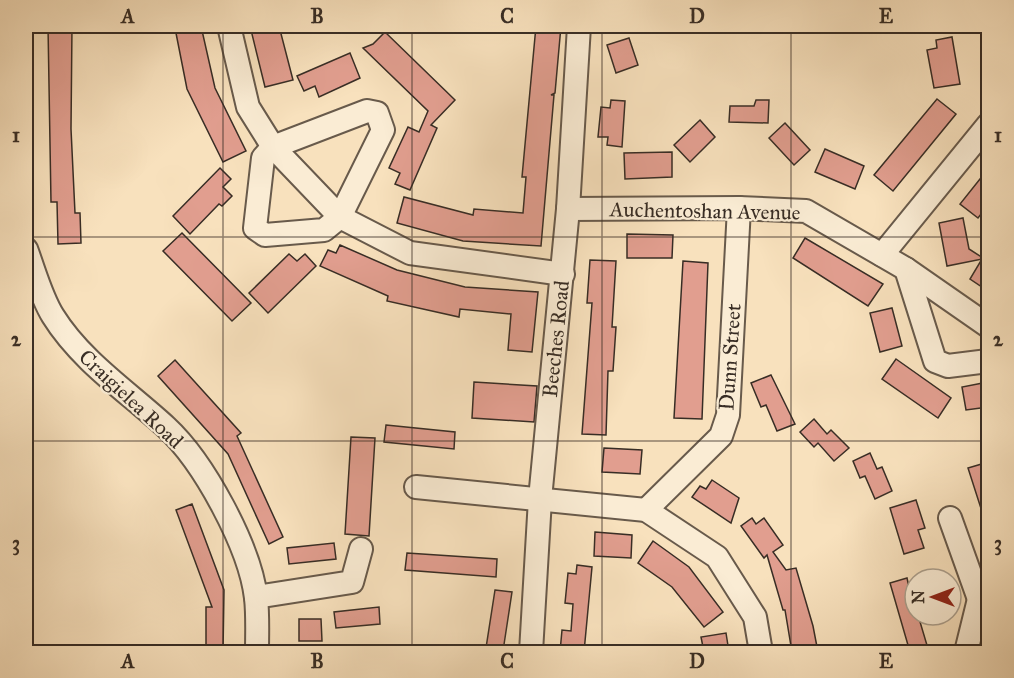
<svg xmlns="http://www.w3.org/2000/svg" width="1014" height="678" font-family="'IM FELL Great Primer',serif">
	<rect width="100%" height="100%" fill="#f8e1bd"/>
	<filter id="stains"><feTurbulence type="fractalNoise" baseFrequency=".00333" numOctaves="4"/><feColorMatrix values="0 0 0 0 .2 0 0 0 0 .09 0 0 0 0 .02 0 0 0 .5 -.17"/></filter>
	<radialGradient id="worn" r=".72"><stop offset=".6" stop-color="#630" stop-opacity="0"/><stop offset="1" stop-color="#630" stop-opacity=".3"/></radialGradient>
	<g fill="#e19e8f" stroke="#382d25" stroke-width="1.5">
		<path d="M48,26H72L71,129L75,213H80L81,243L58,244L57,202H51Z"/>
		<path d="M188,26H201L215,88L246,151L223,162L187,89L175,28Z"/>
		<path d="M250,26H279L293,80L265,87Z"/>
		<path d="M536,26H561L555,93L551,95H554L541,246L463,241L397,223L404,197L473,215L474,209L523,213L526,177H522Z"/>
		<path d="M385,32L455,100L431,125L437,128L410,190L395,184L400,173L389,168L408,127L419,132L428,111L363,48L373,44Z"/>
		<path d="M952,37L960,84L934,88L927,50L937,48L936,40Z"/>
		<path d="M629,38L638,65L616,73L607,45Z"/>
		<path d="M350,53L360,78L319,97L315,86L304,91L297,76Z"/>
		<path d="M937,99L956,114L893,191L874,175Z"/>
		<path d="M611,100L625,101L622,147L607,145L608,137H598L601,107L610,108Z"/>
		<path d="M756,100H769L768,123L729,122L730,106H754Z"/>
		<path d="M700,120L715,137L690,162L674,145Z"/>
		<path d="M785,123L810,150L794,165L769,138Z"/>
		<path d="M825,149L864,166L855,189L815,172Z"/>
		<path d="M672,152V177L625,179L624,153Z"/>
		<path d="M220,168L231,179L223,187L232,196L222,206L219,204L190,234L173,216Z"/>
		<path d="M988,169V205L978,218L960,204Z"/>
		<path d="M963,218L969,249L983,258L988,249V291L970,279L982,259L947,266L939,223Z"/>
		<path d="M182,233L251,303L232,321L163,251Z"/>
		<path d="M627,234L673,235L672,258H627Z"/>
		<path d="M805,238L883,284L868,306L793,258Z"/>
		<path d="M340,245L397,270L465,287L538,292L532,352L508,350L511,314L460,309L459,317L387,301L388,296L320,266L328,250L336,253Z"/>
		<path d="M289,254L297,261L305,254L316,266L268,313L249,293Z"/>
		<path d="M590,260L616,261L612,327H616L613,371H608L606,435L582,434L592,303H587Z"/>
		<path d="M683,261L708,263L702,419L674,418Z"/>
		<path d="M892,308L902,346L880,352L870,313Z"/>
		<path d="M896,359L951,398L938,418L882,379Z"/>
		<path d="M175,360L241,433L237,436L283,537L269,544L228,454L158,376Z"/>
		<path d="M771,375L795,424L777,431L766,405L761,407L751,383Z"/>
		<path d="M474,382L537,386L534,422L472,418Z"/>
		<path d="M988,382V407L966,410L962,387Z"/>
		<path d="M814,419L827,434L831,430L849,448L834,461L818,443L814,447L800,432Z"/>
		<path d="M386,425L455,432L454,449L384,442Z"/>
		<path d="M351,437L375,438L369,536L345,534Z"/>
		<path d="M604,448L642,450L640,474L602,472Z"/>
		<path d="M870,453L877,469L882,467L892,491L875,499L865,476L860,478L853,461Z"/>
		<path d="M985,463L988,473V524H986L968,468Z"/>
		<path d="M712,480L739,498L731,523L692,497L700,486L706,489Z"/>
		<path d="M916,500L925,528L918,530L924,548L904,554L890,508Z"/>
		<path d="M192,504L224,590L223,652H206V607H212L176,510Z"/>
		<path d="M752,518L756,524L764,518L783,545L773,552L786,570L796,568L813,626L818,652H792L785,610H783L767,555L764,558L741,526Z"/>
		<path d="M595,532L632,535L631,558L594,556Z"/>
		<path d="M653,541L689,567L723,612L704,627L672,587L638,563Z"/>
		<path d="M334,543L336,559L289,564L287,548Z"/>
		<path d="M407,553L497,559L496,577L405,570Z"/>
		<path d="M577,565L592,567L584,652H560L562,630L571,631L573,604L565,603L568,573L576,574Z"/>
		<path d="M907,578L915,615H918L929,652H910L890,583Z"/>
		<path d="M495,590L512,592L503,651L486,648Z"/>
		<path d="M379,607L380,624L336,628L334,612Z"/>
		<path d="M299,619H321L322,641H299Z"/>
		<path d="M726,633L729,652H704L701,637Z"/>
	</g>
	<g fill="none" stroke-linecap="round" stroke-linejoin="round">
		<g stroke="#685a4b" stroke-width="26">
			<g id="minor">
				<path d="M229,26L248,107L273,147L340,217L410,253L563,274"/>
				<path d="M367,111L377,113L383,130L340,217L324,230L265,235L255,228L263,158L273,147Z"/>
				<path d="M568,209L739,208L806,211L906,269L988,326"/>
				<path d="M26,249C34,270 41,297 53,316C81,361 128,392 166,427C204,462 250,547 256,598C258,616 257,635 257,652"/>
				<path d="M882,255L988,125"/>
				<path d="M906,269L935,361L948,366L988,361"/>
				<path d="M416,487L646,510L717,557L755,617L761,652"/>
				<path d="M646,510L721,436L728,415L739,208"/>
				<path d="M950,518L979,599"/>
				<path d="M256,597L352,582L361,549"/>
				<path d="M531,652L540,499L568,209L579,26"/>
				<path d="M966,652L979,599L988,591"/>
			</g>
		</g>
		<use href="#minor" stroke="#faecd4" stroke-width="22"/>
	</g>
	<path fill="none" stroke="#382d25" stroke-width="1.5" stroke-opacity="0.55" d="M223,26V652M412,26V652M602,26V652M791,26V652M26,237H988M26,441H988"/>
	<g text-anchor="middle" stroke-width="4.5" stroke-linejoin="round" paint-order="stroke">
		<g font-size="21" fill="#382d25" stroke="#faecd4">
			<text transform="translate(705 211) rotate(1)" y="7">Auchentoshan Avenue</text>
			<text transform="translate(556 339) rotate(-84)" y="7">Beeches Road</text>
			<text transform="translate(730 357) rotate(-86)" y="7">Dunn Street</text>
			<text transform="translate(131 399) rotate(43)" y="7">Craigielea Road</text>
		</g>
	</g>
	<rect width="1014" height="678" fill="none" stroke="#f8e1bd" stroke-width="66"/>
	<g transform="translate(933 597) rotate(270)"><circle r="28" fill="#faecd4" stroke="#aca08e" stroke-width="1.5"/>
	<path d="M0-4.5L10 22L0 15L-10 22Z" fill="#8f2418"/>
	<text y="-9" font-size="16" font-weight="bold" text-anchor="middle" fill="#382d25">N</text>
	</g>
	<rect x="33" y="33" width="948" height="612" fill="none" stroke="#382d25" stroke-width="2"/>
	<g font-size="20" text-anchor="middle" font-weight="bold" fill="#382d25">
		<text x="128" y="23">A</text>
		<text x="317" y="23">B</text>
		<text x="507" y="23">C</text>
		<text x="697" y="23">D</text>
		<text x="886" y="23">E</text>
		<text x="16" y="142">1</text>
		<text x="998" y="142">1</text>
		<text x="16" y="346">2</text>
		<text x="998" y="346">2</text>
		<text x="16" y="550">3</text>
		<text x="998" y="550">3</text>
		<text x="128" y="668">A</text>
		<text x="317" y="668">B</text>
		<text x="507" y="668">C</text>
		<text x="697" y="668">D</text>
		<text x="886" y="668">E</text>
	</g>
	<rect width="100%" height="100%" filter="url(#stains)"/>
	<rect width="100%" height="100%" fill="url(#worn)"/>
</svg>
